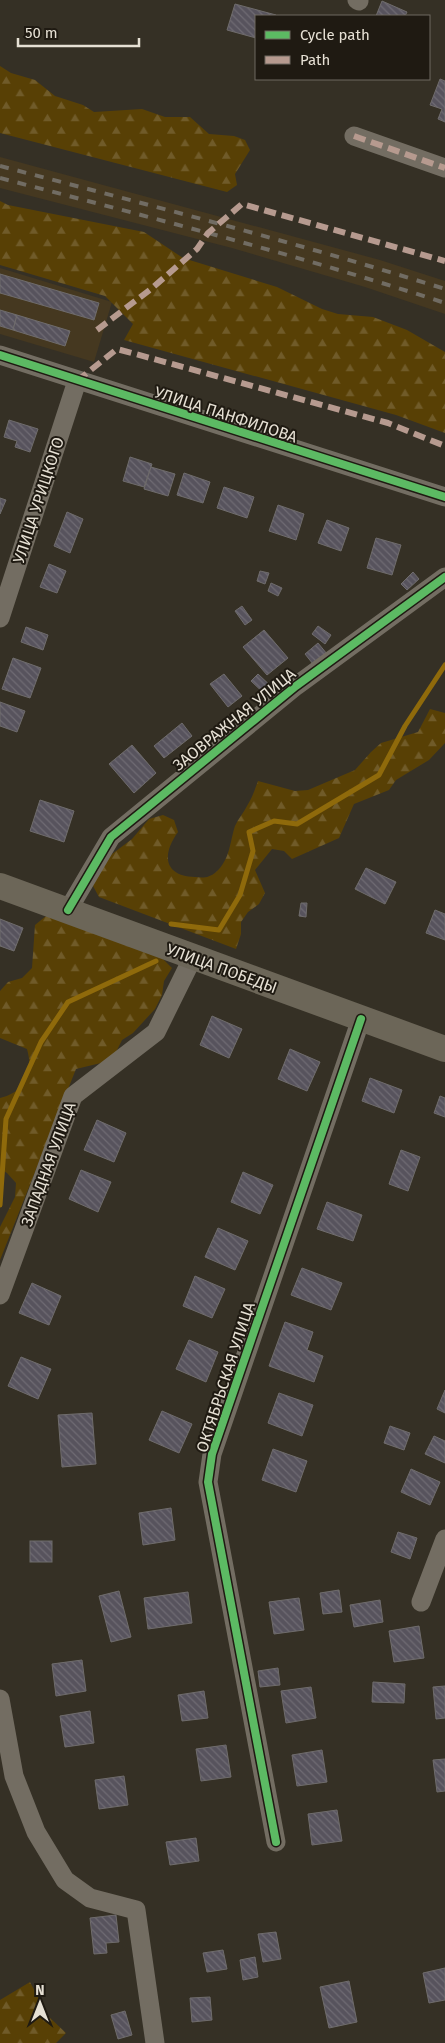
<svg xmlns="http://www.w3.org/2000/svg" width="445" height="2043" font-family="'Fira Sans',sans-serif">
	<defs>
		<pattern id="forest-firs" width="22" height="20" patternUnits="userSpaceOnUse" patternTransform="scale(1.25)"><rect width="22" height="20" fill="#584005"/><path d="M5 1l3.5 6h-7zM16 11l3.5 6h-7z" fill="#705b29"/></pattern>
		<pattern id="building-back-hatch" width="6" height="6" patternUnits="userSpaceOnUse" patternTransform="scale(1.25)"><rect width="6" height="6" fill="#57535d"/><path d="M-1 5l2 2M0 0l6 6M5-1l2 2" fill="none" stroke="#6f6b73"/></pattern>
	</defs>
	<rect width="100%" height="100%" fill="#353025"/>
	<g fill="#453820">
		<path d="M0,157L380,260L445,281V314L365,287L232,248L0,188Z"/>
		<path d="M0,268L112,302L94,362L0,334Z"/>
	</g>
	<g fill="url(#forest-firs)">
		<path d="M0,66L11,73L35,80L55,96L83,105L94,112L142,109L165,117H190L209,134L234,136L245,140L250,150L235,174L237,185L227,192L0,133Z"/>
		<path d="M0,201L8,205L144,232L183,258L277,287L322,309L338,314L373,317L407,330L445,352V433L396,415L124,340L133,324L105,296L0,265Z"/>
		<path d="M430,709L445,713V743L429,760L396,780L389,790L354,804L339,838L292,859L284,851L272,849L255,870L265,893L259,904L248,912L241,922V934L236,949L99,897L93,886L98,875L112,854L132,839L149,819L163,815L174,820L178,832C162,854 163,876 195,877C204,878 209,878 216,872C230,860 230,841 235,826C238,819 244,812 247,806C252,798 255,789 258,781L295,791L308,790L355,770L371,752L381,743L418,732Z"/>
		<path d="M46,916L162,958L172,968L164,981L162,995L155,1009L133,1033L122,1040L116,1052L105,1062L76,1069L0,1260V1227L15,1197L16,1183L7,1173L0,1169V1098C25,1092 34,1073 27,1049L0,1038V991L8,982L22,978L32,968L35,925Z"/>
		<path d="M30,1982L48,2016L66,2033L56,2043H0V2000Z"/>
	</g>
	<g fill="none" stroke-linecap="round" stroke-linejoin="round">
		<g stroke="#8f6a0b" stroke-width="5">
			<path d="M171,924L219,930L240,895L253,851L249,832L274,821L297,824L379,775L405,726L445,665"/>
			<path d="M0,1205L6,1119L41,1042L68,1002L156,961"/>
		</g>
	</g>
	<g fill="url(#building-back-hatch)" stroke="#6f6c6c">
		<path d="M382,1L407,12L405,16H376Z"/>
		<path d="M235,4L276,15V16H256V38L227,30Z"/>
		<path d="M440,79L445,81V122L438,119L442,109L430,105Z"/>
		<path d="M0,274L99,303L94,320L0,293Z"/>
		<path d="M0,310L17,315L13,330L0,326Z"/>
		<path d="M17,315L70,331L65,346L13,330Z"/>
		<path d="M9,420L38,429L30,452L15,447L17,441L4,437Z"/>
		<path d="M130,457L152,464L144,487L123,481Z"/>
		<path d="M151,467L175,474L168,496L144,489Z"/>
		<path d="M184,473L210,482L203,503L177,495Z"/>
		<path d="M224,487L254,497L247,518L217,508Z"/>
		<path d="M0,498L6,500L0,514Z"/>
		<path d="M278,505L304,514L296,540L269,531Z"/>
		<path d="M67,512L83,519L70,553L54,546Z"/>
		<path d="M327,520L349,528L341,551L318,543Z"/>
		<path d="M376,538L401,545L392,575L367,568Z"/>
		<path d="M49,564L66,571L57,593L40,587Z"/>
		<path d="M260,571L269,573L265,584L257,581Z"/>
		<path d="M413,572L419,579L407,590L401,584Z"/>
		<path d="M271,583L282,588L278,596L268,591Z"/>
		<path d="M242,606L252,620L245,625L235,611Z"/>
		<path d="M318,626L331,635L325,644L312,634Z"/>
		<path d="M26,627L48,635L43,650L21,642Z"/>
		<path d="M264,630L288,658L267,675L243,647Z"/>
		<path d="M318,643L327,654L313,664L305,654Z"/>
		<path d="M13,658L41,668L30,698L2,689Z"/>
		<path d="M224,674L242,696L228,707L210,684Z"/>
		<path d="M258,674L275,690L268,697L251,681Z"/>
		<path d="M0,702L25,711L17,732L0,726Z"/>
		<path d="M182,723L192,736L164,758L154,746Z"/>
		<path d="M132,745L156,773L134,793L109,764Z"/>
		<path d="M40,800L74,811L64,842L30,831Z"/>
		<path d="M366,868L396,882L385,904L355,889Z"/>
		<path d="M301,903H307L306,917L299,916Z"/>
		<path d="M435,910L445,914V940L426,933Z"/>
		<path d="M0,919L23,928L14,951L0,946Z"/>
		<path d="M212,1016L242,1029L229,1058L200,1045Z"/>
		<path d="M290,1049L320,1062L307,1091L278,1079Z"/>
		<path d="M370,1078L402,1090L394,1113L362,1101Z"/>
		<path d="M440,1096L445,1098V1117L434,1113Z"/>
		<path d="M97,1120L126,1133L114,1162L84,1150Z"/>
		<path d="M401,1150L420,1157L408,1191L389,1184Z"/>
		<path d="M81,1170L111,1182L98,1212L69,1199Z"/>
		<path d="M243,1172L273,1185L260,1214L231,1202Z"/>
		<path d="M327,1202L362,1215L353,1241L317,1229Z"/>
		<path d="M218,1228L248,1241L235,1270L205,1257Z"/>
		<path d="M302,1268L342,1283L331,1310L291,1295Z"/>
		<path d="M195,1276L225,1289L212,1318L183,1306Z"/>
		<path d="M32,1283L61,1296L49,1325L19,1313Z"/>
		<path d="M285,1322L313,1332L307,1350L323,1356L314,1382L269,1366Z"/>
		<path d="M189,1340L218,1352L206,1382L176,1369Z"/>
		<path d="M21,1357L51,1369L38,1399L8,1386Z"/>
		<path d="M445,1390V1413L437,1409Z"/>
		<path d="M279,1393L313,1405L302,1436L268,1423Z"/>
		<path d="M162,1411L192,1424L179,1453L149,1440Z"/>
		<path d="M92,1413L96,1464L62,1467L58,1415Z"/>
		<path d="M390,1426L410,1433L404,1450L384,1443Z"/>
		<path d="M434,1436L445,1441V1463L425,1454Z"/>
		<path d="M273,1449L307,1461L296,1492L262,1480Z"/>
		<path d="M411,1469L440,1482L430,1505L401,1492Z"/>
		<path d="M171,1508L175,1540L143,1545L139,1513Z"/>
		<path d="M398,1532L417,1538L410,1559L391,1552Z"/>
		<rect x="30" y="1541" width="22" height="21"/>
		<path d="M339,1590L342,1612L323,1614L320,1593Z"/>
		<path d="M119,1591L131,1637L111,1642L99,1596Z"/>
		<path d="M188,1592L192,1623L148,1629L144,1598Z"/>
		<path d="M299,1598L304,1630L274,1634L269,1602Z"/>
		<path d="M380,1600L383,1622L354,1627L350,1605Z"/>
		<path d="M419,1626L424,1658L394,1662L389,1631Z"/>
		<path d="M82,1660L86,1691L56,1696L52,1664Z"/>
		<path d="M278,1668L280,1685L260,1687L258,1671Z"/>
		<path d="M373,1682L405,1684L404,1703L372,1702Z"/>
		<path d="M445,1686V1718L436,1719L433,1687Z"/>
		<path d="M311,1687L316,1718L286,1723L281,1691Z"/>
		<path d="M204,1691L208,1718L182,1721L178,1695Z"/>
		<path d="M90,1711L94,1743L65,1747L60,1716Z"/>
		<path d="M226,1745L231,1777L201,1781L196,1749Z"/>
		<path d="M322,1750L327,1782L297,1786L292,1755Z"/>
		<path d="M445,1759V1791L437,1792L433,1760Z"/>
		<path d="M124,1776L128,1805L99,1809L95,1780Z"/>
		<path d="M337,1810L342,1841L312,1845L308,1814Z"/>
		<path d="M196,1838L199,1861L170,1865L166,1842Z"/>
		<path d="M116,1915L119,1942L106,1943L107,1953L94,1954L90,1918Z"/>
		<path d="M276,1932L281,1959L263,1962L258,1934Z"/>
		<path d="M223,1950L227,1969L207,1972L203,1953Z"/>
		<path d="M255,1957L258,1977L243,1980L240,1960Z"/>
		<path d="M445,1968V2000L429,2003L423,1973Z"/>
		<path d="M349,1981L357,2022L329,2028L320,1987Z"/>
		<path d="M210,1997L212,2020L192,2022L190,1998Z"/>
		<path d="M125,2011L132,2035L118,2039L111,2015Z"/>
	</g>
	<g fill="none" stroke-linecap="round" stroke-linejoin="round">
		<g stroke="#736d62" stroke-width="19">
			<path d="M357,0L359,1"/>
			<path d="M354,136L445,168"/>
			<path d="M0,355L445,497"/>
			<path d="M0,618L77,381"/>
			<path d="M68,910L111,837L296,686L445,577"/>
			<path d="M0,1295L73,1096L156,1032L193,957"/>
			<path d="M421,1602L445,1539"/>
			<path d="M0,1699L14,1776L36,1832L65,1880L90,1898L136,1910L155,2043"/>
			<path d="M276,1842L208,1482L212,1454L361,1019"/>
		</g>
		<path stroke="#6c6658" stroke-width="26" d="M0,886L445,1049"/>
		<g stroke="#716c63" stroke-width="4" stroke-dasharray="9 9" stroke-linecap="butt">
			<path d="M0,166C149,205 298,243 445,289"/>
			<path d="M0,178C149,217 298,255 445,303"/>
		</g>
		<g stroke="#b69a8f" stroke-width="6" stroke-dasharray="12 6" stroke-linecap="butt">
			<path d="M354,136L445,168"/>
			<path d="M97,330L151,289L197,249L208,233L242,204L445,261"/>
			<path d="M77,381L117,349L388,423L445,446"/>
		</g>
		<g stroke="#1f1a12" stroke-width="11">
			<g id="cycleway">
				<path d="M0,355L445,497"/>
				<path d="M68,910L111,837L296,686L445,577"/>
				<path d="M276,1842L208,1482L212,1454L361,1019"/>
			</g>
		</g>
		<use href="#cycleway" stroke="#5cba63" stroke-width="8"/>
	</g>
	<g text-anchor="middle" stroke-width="4" stroke-linejoin="round" paint-order="stroke">
		<g font-size="16" fill="#e6e0d4" stroke="#1f1a12">
			<text transform="translate(226 414) rotate(18)" y="6">УЛИЦА ПАНФИЛОВА</text>
			<text transform="translate(38 500) rotate(-72)" y="6">УЛИЦА УРИЦКОГО</text>
			<text transform="translate(234 719) rotate(-39)" y="6">ЗАОВРАЖНАЯ УЛИЦА</text>
			<text transform="translate(222 968) rotate(20)" y="6">УЛИЦА ПОБЕДЫ</text>
			<text transform="translate(48 1164) rotate(-70)" y="6">ЗАПАДНАЯ УЛИЦА</text>
			<text transform="translate(225 1377) rotate(-72)" y="6">ОКТЯБРЬСКАЯ УЛИЦА</text>
		</g>
	</g>
	<rect x="255" y="15" width="175" height="65" fill="#1f1a12" stroke="#6f6960"/>
	<rect x="265" y="31" width="25" height="8" fill="#5cba63" stroke="#6f6960"/>
	<text x="300" y="40" font-size="15" fill="#e6e0d4">Cycle path</text>
	<rect x="265" y="56" width="25" height="8" fill="#b69a8f" stroke="#6f6960"/>
	<text x="300" y="65" font-size="15" fill="#e6e0d4">Path</text>
	<g transform="translate(40 2003)" stroke="#1f1a12" stroke-width="4" paint-order="stroke">
	<path d="M0-4L9 19L0 12L-9 19Z" fill="#e6e0d4"/>
	<text y="-8" font-size="14" font-weight="bold" text-anchor="middle" fill="#e6e0d4">N</text>
	</g>
	<path d="M18 38v8h121v-8" fill="none" stroke="#e6e0d4" stroke-width="2.5"/>
	<text x="25" y="38" font-size="15" fill="#e6e0d4" stroke="#1f1a12" stroke-width="4" paint-order="stroke">50 m</text>
</svg>
